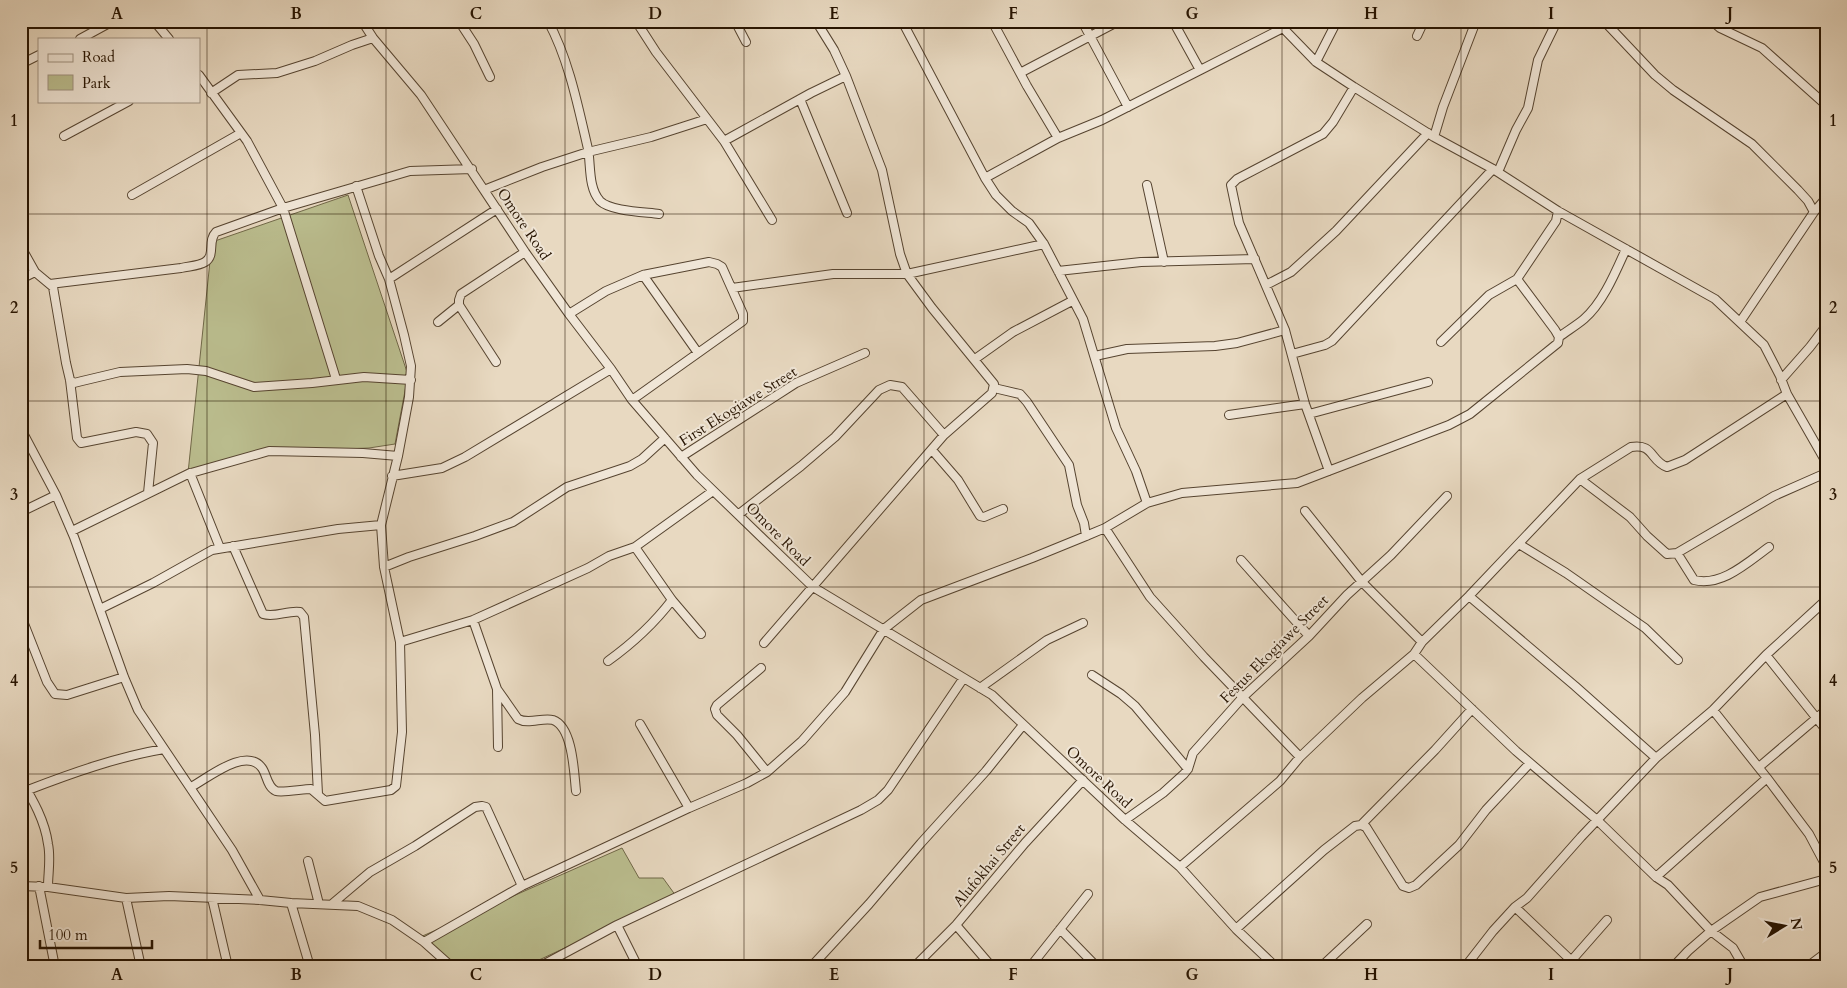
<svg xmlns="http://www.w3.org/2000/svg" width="1847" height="988" viewBox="0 0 1847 988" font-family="Cardo,serif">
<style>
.green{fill:#bbbe8f;stroke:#706848}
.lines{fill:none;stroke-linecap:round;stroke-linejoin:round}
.street-casing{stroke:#564430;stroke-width:10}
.street{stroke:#f0e6d7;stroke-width:8}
.grid{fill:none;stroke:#261300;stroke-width:1;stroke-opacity:0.55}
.labels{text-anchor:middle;stroke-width:4;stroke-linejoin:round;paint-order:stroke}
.street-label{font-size:15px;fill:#261300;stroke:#f0e6d7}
.neatline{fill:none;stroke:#261300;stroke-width:2}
.grid-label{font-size:16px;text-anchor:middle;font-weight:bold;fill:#261300}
</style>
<rect width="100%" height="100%" fill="#e8d9c1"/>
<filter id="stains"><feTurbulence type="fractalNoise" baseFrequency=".004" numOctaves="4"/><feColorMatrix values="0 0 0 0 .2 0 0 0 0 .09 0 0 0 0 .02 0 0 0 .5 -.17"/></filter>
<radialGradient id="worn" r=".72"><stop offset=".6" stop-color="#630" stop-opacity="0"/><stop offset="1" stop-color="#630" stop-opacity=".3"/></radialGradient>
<path class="green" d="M 348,195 L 408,375 L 395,444 L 369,448 L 270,452 L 188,473 L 212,242 Z
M 622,848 L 639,878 L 663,878 L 676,896 L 524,967 L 456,967 L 418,938 Z"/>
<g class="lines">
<defs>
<path id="street" d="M 154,21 L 169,39
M 362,21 L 373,38 L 421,95 L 525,252 L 569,314 L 611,369 L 632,400 L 697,475 L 813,587 L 992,695 L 1125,820 L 1180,867 L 1236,929 L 1276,967
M 459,21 L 474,44 L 490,77
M 548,21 C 569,60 578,106 588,149 C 591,165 588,188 600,201 C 610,211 644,212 659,214
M 636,21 L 656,52 L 724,141 L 772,220
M 735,21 L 746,42
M 902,21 L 985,178 L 996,195 L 1012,211 L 1029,223 L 1044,244 L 1083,319 L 1116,428 L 1136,471 L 1147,503
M 992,21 L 1027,86 L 1058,138
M 1082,21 L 1128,107
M 1173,21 L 1200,70
M 1280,21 L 1283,28 L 1316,62 L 1354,87 L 1434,137 L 1493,169 L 1558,211 L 1715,299 L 1764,345 L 1780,376 L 1787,394 L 1826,462
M 1604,21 L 1655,75 L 1673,90 L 1752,144 L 1798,190 L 1808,201 L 1814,212
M 1712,21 L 1720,28 L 1762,48 L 1826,105
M 1417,36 L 1424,21
M 80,39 L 113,21
M 1316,62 L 1337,21
M 21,64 L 39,55
M 1020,73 L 1119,21
M 199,75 L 247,141 L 283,208 L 336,379
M 211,93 L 238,75 L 277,73 L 315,61 L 352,45 L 373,38
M 800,99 L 847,213
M 64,136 L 129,101
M 1434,137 L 1443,107 L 1476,21
M 724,141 L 811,93 L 846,76
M 1498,172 L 1516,130 L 1528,108 L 1538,60 L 1557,21
M 985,178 L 1058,138 L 1102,120 L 1283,28
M 1147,185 L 1164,262
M 484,190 L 542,167 L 588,152 L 651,137 L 707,119
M 132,195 L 241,133
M 21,247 L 35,272 L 53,287 L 66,363 L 70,380 L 77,438 L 81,443 L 136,432 L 147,434 L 153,443 L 148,493
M 1058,271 L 1141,262 L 1255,259
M 643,275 L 698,353
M 21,279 L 35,272
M 389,279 L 497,209
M 50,284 L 181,268 C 189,266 199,266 205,262 C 216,255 207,241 216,232 L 283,208 L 410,171 L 472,169
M 1266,285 L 1291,272 L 1336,231 L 1428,133
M 732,288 L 833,274 L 907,274 L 1044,244
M 569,314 L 606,291 L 643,275 L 709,262 L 717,264 L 722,267 L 743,314 L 743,321 L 632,400
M 438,322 L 459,305
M 1740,322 L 1814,212 L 1826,198
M 1559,337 C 1567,331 1577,325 1584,319 C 1603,303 1616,271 1626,249
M 1441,342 L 1489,295 L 1517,279 L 1556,221 L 1558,211
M 1292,354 L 1325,345 L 1332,341 L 1493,169
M 1095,356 L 1127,349 L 1215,346 L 1237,343 L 1285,330
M 975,359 L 1013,332 L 1072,301
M 496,362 L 459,305 L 459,300 L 461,294 L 525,252
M 70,380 L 74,383 L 82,381 L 120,372 L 187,369 L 206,371 L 254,387 L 312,383 L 364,377 L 411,380
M 1781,380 L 1810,347 L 1826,326
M 994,388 L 1020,394 L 1027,402 L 1069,465 L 1077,505 L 1084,523 L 1086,536
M 1309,414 L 1428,382
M 1229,415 L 1305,404
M 21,429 L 56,495 L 74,537 L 124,677 L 138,710 L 232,850 L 260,900
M 932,450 L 958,480 L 980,516 L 984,517 L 1003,509
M 681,457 L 796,383 L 865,353
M 1329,471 L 1305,404 L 1285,330 L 1239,223 L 1231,185 L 1237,179 L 1323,134 L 1333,122 L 1354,87
M 191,473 L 269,451 L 363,453 L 398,456
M 392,476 L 442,468 L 465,457 L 611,369
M 1580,479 L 1630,517 L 1647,536 L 1667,554 L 1677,553 L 1774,496 L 1826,473
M 1305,511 L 1362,582 L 1422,642
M 21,512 L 56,495
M 739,514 L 801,466 L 835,437 L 879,390 L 890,385 L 902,387 L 944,435
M 1105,528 L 1150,597 L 1204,657 L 1300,757
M 72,531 L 190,473 L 220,548
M 1519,544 L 1566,573 L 1645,628 L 1678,660
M 233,546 L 263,614 C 275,618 288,610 300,612 L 304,617 L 315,735 L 318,794
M 635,547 L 672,600 L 701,634
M 1677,553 L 1694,580 C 1722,587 1748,562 1769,547
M 1241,560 L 1309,636
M 384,567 L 409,557 L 475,536 L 513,522 L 567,487 L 630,466 L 642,459 L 665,438
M 1469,596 L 1575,686 L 1656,758
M 100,609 L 153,583 L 212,550 L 338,529 L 381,525
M 21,616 L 47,682 L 55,694 L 67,695 L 124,677
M 473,620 L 497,689 L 518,719 C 529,725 542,717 553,720 C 573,727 574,773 576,791
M 400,642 L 473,620 L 588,568 L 609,556 L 635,547 L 713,491
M 764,643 L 944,435 L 992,393 L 994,384 L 932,308 L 907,274 L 900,254 L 882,170 L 846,76 L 834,50 L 816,21
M 1414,654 L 1516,751 L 1597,820 L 1656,877 L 1668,885 L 1711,931 L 1733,948 L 1744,967
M 1766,655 L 1826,730
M 608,661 C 633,643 653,625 672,600
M 761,668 L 717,705 L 715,709 L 717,715 L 737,735 L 767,772
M 1092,675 L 1121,694 L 1135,706 L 1188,769
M 980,688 L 1047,640 L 1083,623
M 497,689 L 498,747
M 1713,710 L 1767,778 L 1809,834 L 1826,866
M 640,724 L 689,808
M 1759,767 L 1826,710
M 21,780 C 33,800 45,821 48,844 C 51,858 48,873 48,887
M 191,787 C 208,778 246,746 262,768 C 267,775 267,787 276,791 C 282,793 303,789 311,789 L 325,801 L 391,790 L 396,786 L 402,732 L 400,642 L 384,567 L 381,525 L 398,456 L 409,397 L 411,366 L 404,335 L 389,279 L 379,256 L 356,186
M 28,790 C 72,773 117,757 164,749
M 1125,820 L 1163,793 L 1184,774 L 1188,769 L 1193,753 L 1243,697 L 1309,636 L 1347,595 L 1391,555 L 1447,496
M 1361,825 L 1435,750 L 1472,709
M 308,861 L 319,904
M 1180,867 L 1280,781 L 1300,757 L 1362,698 L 1414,654 L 1422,642 L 1469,596 L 1580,479 L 1631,447 C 1654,443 1650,461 1667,467 L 1685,460 L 1787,394
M 1656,877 L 1767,778
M 21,886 L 48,887 L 126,898 L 169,896 L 260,900 L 291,903 L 358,906 L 392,920 L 424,942 L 452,967
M 39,886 L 55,967
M 126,898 L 141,967
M 212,898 L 228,967
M 291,903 L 310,967
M 332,904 L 370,872 L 415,846 L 475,807 L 482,806 L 486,807 L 522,886
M 1515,907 L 1578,967
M 617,925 L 638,967
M 956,925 L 992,967
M 1060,929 L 1097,967
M 1236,929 L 1324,850 L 1355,826 L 1361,825 L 1366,827 L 1403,886 L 1409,888 L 1416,885 L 1459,845 L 1486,810 L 1530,763
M 424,942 L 522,886 L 689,808 L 747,783 L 767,772 L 802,741 L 845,692 L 884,629 L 921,600 L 1032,558 L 1086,536 L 1105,528 L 1147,503 L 1182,493 L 1297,483 L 1449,425 L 1470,414 L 1558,343 L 1559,337 L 1555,330 L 1517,279
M 1571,961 L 1607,920
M 539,967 L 617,925 L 861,810 L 878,800 L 888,790 L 963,679
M 811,967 L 869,904 L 921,843 L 986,771 L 1023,725
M 914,967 L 956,925 L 1025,843 L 1083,780
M 1030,967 L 1088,894
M 1321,967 L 1367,924
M 1465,967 L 1493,931 L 1515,907 L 1527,898 L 1581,837 L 1656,758 L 1713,710 L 1766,655 L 1826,600
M 1673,967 L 1688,951 L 1711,931 L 1760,897 L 1826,879
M 1807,967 L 1823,955 L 1826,956"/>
</defs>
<use href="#street" class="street-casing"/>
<use href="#street" class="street"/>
</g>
<path class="grid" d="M 207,21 L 207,967M 386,21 L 386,967M 565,21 L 565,967M 744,21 L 744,967M 924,21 L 924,967M 1103,21 L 1103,967M 1282,21 L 1282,967M 1461,21 L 1461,967M 1640,21 L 1640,967M 21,214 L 1826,214M 21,401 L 1826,401M 21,587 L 1826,587M 21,774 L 1826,774"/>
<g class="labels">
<g class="street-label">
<text transform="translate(524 224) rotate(56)" y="5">Omore Road</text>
<text transform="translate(738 406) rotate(-32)" y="5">First Ekogiawe Street</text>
<text transform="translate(778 534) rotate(45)" y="5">Omore Road</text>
<text transform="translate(1274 649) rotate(-45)" y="5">Festus Ekogiawe Street</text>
<text transform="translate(1099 777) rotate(43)" y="5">Omore Road</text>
<text transform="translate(989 865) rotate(-50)" y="5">Alufokhai Street</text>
</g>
</g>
<rect width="1847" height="988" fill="none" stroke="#e8d9c1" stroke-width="55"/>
<rect x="38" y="38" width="162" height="65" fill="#f0e6d7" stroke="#9f9281"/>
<rect x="48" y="54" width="25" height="8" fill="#f0e6d7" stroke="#9f9281"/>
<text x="82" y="62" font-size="15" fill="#261300">Road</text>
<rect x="48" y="75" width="25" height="15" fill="#bbbe8f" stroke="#9f9281"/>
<text x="82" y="88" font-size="15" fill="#261300">Park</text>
<g transform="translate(1784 926) rotate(80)" stroke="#f0e6d7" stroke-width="4" paint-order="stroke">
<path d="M0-4L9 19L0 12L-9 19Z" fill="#261300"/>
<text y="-8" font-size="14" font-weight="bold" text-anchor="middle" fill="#261300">N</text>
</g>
<path d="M40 940v8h112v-8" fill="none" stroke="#261300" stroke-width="2.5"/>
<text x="48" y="940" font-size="15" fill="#261300" stroke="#f0e6d7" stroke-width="4" paint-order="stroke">100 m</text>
<rect x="28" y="28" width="1792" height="932" class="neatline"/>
<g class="grid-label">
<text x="117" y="19">A</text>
<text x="296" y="19">B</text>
<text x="476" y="19">C</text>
<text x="655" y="19">D</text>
<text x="834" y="19">E</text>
<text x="1013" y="19">F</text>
<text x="1192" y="19">G</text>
<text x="1371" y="19">H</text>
<text x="1551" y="19">I</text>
<text x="1730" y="19">J</text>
<text x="14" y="126">1</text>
<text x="1833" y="126">1</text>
<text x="14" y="313">2</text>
<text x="1833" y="313">2</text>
<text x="14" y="500">3</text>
<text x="1833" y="500">3</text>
<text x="14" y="686">4</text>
<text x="1833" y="686">4</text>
<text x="14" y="873">5</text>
<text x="1833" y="873">5</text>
<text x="117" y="980">A</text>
<text x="296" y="980">B</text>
<text x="476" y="980">C</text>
<text x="655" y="980">D</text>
<text x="834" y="980">E</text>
<text x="1013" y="980">F</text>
<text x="1192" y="980">G</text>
<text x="1371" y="980">H</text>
<text x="1551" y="980">I</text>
<text x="1730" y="980">J</text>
</g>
<rect width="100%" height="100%" filter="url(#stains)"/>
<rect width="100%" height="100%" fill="url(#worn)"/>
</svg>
